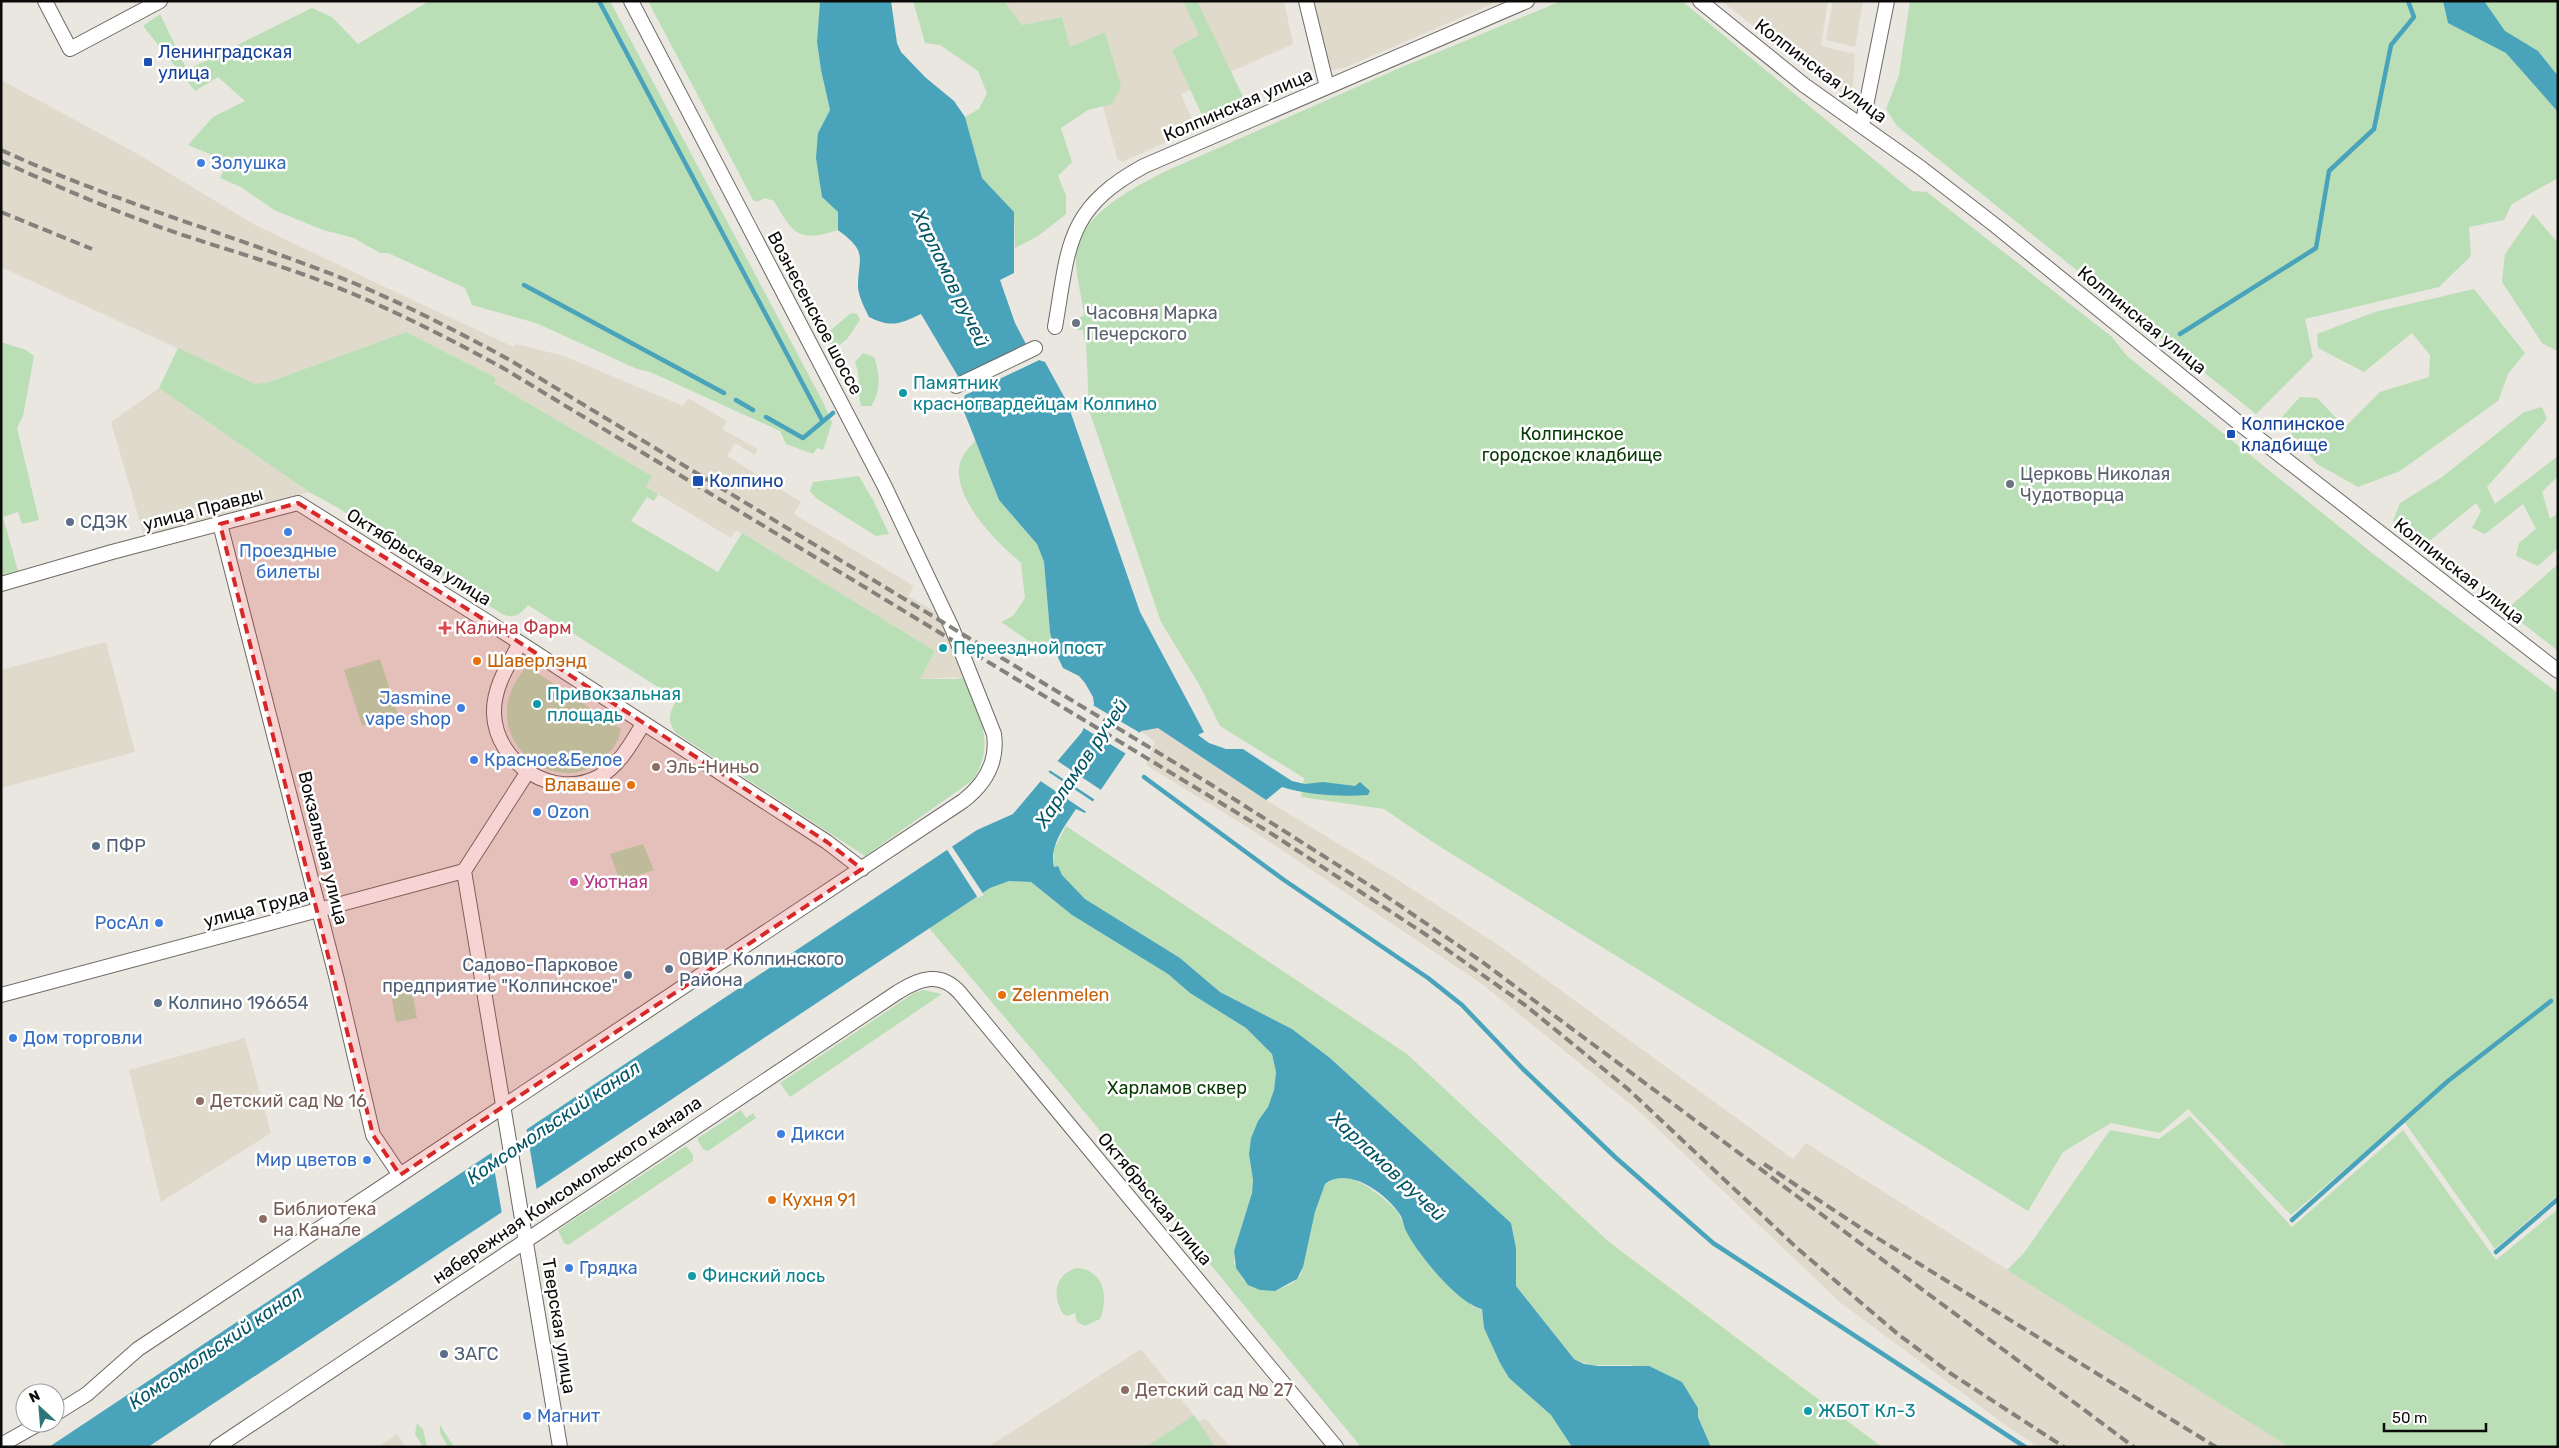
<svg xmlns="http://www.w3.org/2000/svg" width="2559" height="1448" viewBox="0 0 2559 1448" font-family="Rubik,sans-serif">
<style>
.built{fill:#dfdacc}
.green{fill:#badfb6}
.water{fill:#49a4bb}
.pier{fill:#e9e7e0}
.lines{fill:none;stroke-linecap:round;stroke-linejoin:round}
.stream{stroke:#49a4bb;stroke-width:4.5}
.minor-casing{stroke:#6d6a64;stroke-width:16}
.minor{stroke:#fff;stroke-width:14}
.rail{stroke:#82817c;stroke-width:4;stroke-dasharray:10 5;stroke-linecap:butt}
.marked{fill:#d62828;fill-opacity:0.2;stroke:#d62828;stroke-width:4;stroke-dasharray:10 6;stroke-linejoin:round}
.transit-dot{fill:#1a4fb4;stroke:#fff;stroke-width:2}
.shop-dot{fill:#3f7fe0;stroke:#fff;stroke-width:2}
.worship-dot{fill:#6b7280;stroke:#fff;stroke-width:2}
.culture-dot{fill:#0f9aa8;stroke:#fff;stroke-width:2}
.service-dot{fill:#5c6f8a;stroke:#fff;stroke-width:2}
.health-dot{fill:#e0444e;stroke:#fff;stroke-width:2}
.food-dot{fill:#e8710a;stroke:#fff;stroke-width:2}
.education-dot{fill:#8d6e63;stroke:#fff;stroke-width:2}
.hotel-dot{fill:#d1479c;stroke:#fff;stroke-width:2}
.labels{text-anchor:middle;stroke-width:5;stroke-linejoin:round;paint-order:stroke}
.transit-label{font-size:18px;fill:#164399;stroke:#fff;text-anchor:start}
.street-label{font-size:18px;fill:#0c0b09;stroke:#fff}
.shop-label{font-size:18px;fill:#366cbe;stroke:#fff;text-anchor:start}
.worship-label{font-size:18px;fill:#5b616d;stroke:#fff;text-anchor:start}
.culture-label{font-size:18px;fill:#0d838f;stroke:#fff;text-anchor:start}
.park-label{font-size:18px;fill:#073b04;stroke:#fff}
.service-label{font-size:18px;fill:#4e5e75;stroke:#fff;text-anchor:start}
.health-label{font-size:18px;fill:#be3a42;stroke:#fff;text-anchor:start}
.food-label{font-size:18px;fill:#c56008;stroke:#fff;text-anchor:start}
.education-label{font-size:18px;fill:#785e54;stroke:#fff;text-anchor:start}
.hotel-label{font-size:18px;fill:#b23c85;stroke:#fff;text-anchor:start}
.water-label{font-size:19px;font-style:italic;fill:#045666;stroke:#fff}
</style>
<rect width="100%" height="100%" fill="#e9e7e0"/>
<path class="built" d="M 1004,1 L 1284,1 L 1293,44 L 1181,94 L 1196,129 L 1122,162 L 1117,158 L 1085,41 L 1070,47 L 1062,17 L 1022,25 Z
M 1312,1 L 1499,1 L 1344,68 L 1328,70 Z
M 1721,1 L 1828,1 L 1821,46 L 1855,54 L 1853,86 L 1848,92 L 1842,93 L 1836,89 Z
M 1833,1 L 1863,1 L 1855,47 L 1826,40 Z
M 1,80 L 136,153 L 255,225 L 408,298 L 514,347 L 516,344 L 564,356 L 683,406 L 688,398 L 727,421 L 722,429 L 758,449 L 755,455 L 735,443 L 727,456 L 801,502 L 794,514 L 914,586 L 908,596 L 936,612 L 965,677 L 920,679 L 935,651 L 736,530 L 731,538 L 646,487 L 652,476 L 494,383 L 496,378 L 406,332 L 269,382 L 255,384 L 1,267 Z
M 159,388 L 309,492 L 144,536 L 111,422 Z
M 106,642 L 135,752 L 1,788 L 1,670 Z
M 1151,728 L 1158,728 L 1191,748 L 1266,800 L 1392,876 L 1497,944 L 1793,1159 L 1806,1143 L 2289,1447 L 2039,1447 L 2011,1429 L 1841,1303 L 1640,1112 L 1482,984 L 1252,830 L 1146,765 L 1155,742 L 1141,731 Z
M 245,1038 L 271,1133 L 161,1202 L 129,1070 Z
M 1141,1349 L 1194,1415 L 1146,1447 L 988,1447 Z
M 1205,1418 L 1230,1447 L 1162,1447 Z
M 397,1434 L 405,1447 L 378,1447 Z"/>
<path class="green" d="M 429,1 L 610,1 L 824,404 L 832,423 L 823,450 L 817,448 L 813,454 L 786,444 L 780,431 L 650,372 L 637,369 L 536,323 L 472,305 L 465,288 L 388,253 L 380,253 L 354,238 L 323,230 L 274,210 L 241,187 L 220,178 L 225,167 L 222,159 L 188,145 L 213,117 L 245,101 L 218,77 L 195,91 L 143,26 L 160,14 L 187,70 L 312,8 L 332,17 L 358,44 Z
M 648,1 L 820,1 L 817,42 L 821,70 L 830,110 L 818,133 L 822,197 L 838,212 L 838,230 C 799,243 793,234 774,201 L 765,198 L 757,202 L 753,200 Z
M 913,1 L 1004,1 L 1022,25 L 1062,17 L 1070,47 L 1105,32 L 1121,87 L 1112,104 L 1088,110 L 1061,128 L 1072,162 L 1058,176 L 1066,195 L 1066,214 L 1038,236 L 1015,248 L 1014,212 L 982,178 L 965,117 L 979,109 L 987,93 L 978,71 L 940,45 L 925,43 Z
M 1183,1 L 1197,1 L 1249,109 L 1207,126 L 1172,50 L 1199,35 Z
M 1561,1 L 1682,1 L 1912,191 L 1927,192 L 2112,337 L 2127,356 L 2372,553 L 2558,693 L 2558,1195 L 2495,1249 L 2403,1120 L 2291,1215 L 2188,1109 L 2160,1133 L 2111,1123 L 2063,1152 L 2028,1211 L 1434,843 L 1384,809 L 1301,797 L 1304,778 L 1220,726 L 1200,686 L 1161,622 L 1089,410 L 1086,340 L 1084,340 L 1083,330 L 1077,330 L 1081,325 L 1080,317 L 1084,316 C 1082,297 1076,277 1076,259 C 1077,215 1133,188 1166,171 L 1395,70 Z
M 1910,1 L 2558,1 L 2558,178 L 2512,204 L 2504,220 L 2469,227 L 2471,256 L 2439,287 L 2305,319 L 2313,357 L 2256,414 L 1897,126 L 1886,109 L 1899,75 Z
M 2533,214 L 2558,243 L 2557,351 L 2542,343 L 2502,282 L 2505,254 Z
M 2474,289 L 2525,353 L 2508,374 L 2498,401 L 2400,471 L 2358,487 L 2317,464 L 2279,420 L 2300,397 L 2317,398 L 2345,427 L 2380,392 L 2429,377 L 2430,355 L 2412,333 L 2364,372 L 2318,348 L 2317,334 L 2375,312 Z
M 851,313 L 857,314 L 860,320 L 847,339 L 837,347 L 829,343 L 826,334 Z
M 406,332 L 496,378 L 494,383 L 652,476 L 646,487 L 658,494 L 654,501 L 647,497 L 631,521 L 718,572 L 742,533 L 935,651 L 920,679 L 955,679 L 965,677 C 978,715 997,742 973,780 L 865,856 L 676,733 C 666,720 670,712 677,699 L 528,605 C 520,615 514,619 502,614 L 340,509 L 309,492 L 159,388 L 178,348 L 255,384 L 269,382 Z
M 1,342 L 26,350 L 34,356 L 23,416 L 17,428 L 39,520 L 22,524 L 18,512 L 3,517 L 18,571 L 1,576 Z
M 863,353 L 874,357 C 880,373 881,392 871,406 L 861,406 C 857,390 862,381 855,362 Z
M 2542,407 L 2547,419 L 2487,487 L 2495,504 L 2558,456 L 2558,476 L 2542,492 L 2550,519 L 2558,513 L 2558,548 L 2538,566 L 2516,556 L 2519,543 L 2536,529 L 2523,504 L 2485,534 L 2472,528 L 2481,511 L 2476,503 L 2422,547 L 2393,521 L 2400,503 L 2442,477 L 2524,412 Z
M 976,440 L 999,500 L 1037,544 L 1044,562 L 1050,632 L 1054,649 L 1036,646 L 1001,622 L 1013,616 L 1025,598 L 1021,563 C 998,543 957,504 959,469 C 960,457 968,448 976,440 Z
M 859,476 L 874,502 L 889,534 L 876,536 L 816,498 L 810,491 L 813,482 Z
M 2558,564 L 2558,651 L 2506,610 Z
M 380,659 L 398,714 L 362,726 L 344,670 Z
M 527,666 L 621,729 C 619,741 613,750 604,758 C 555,805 467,733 527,666 Z
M 1066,826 L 1407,1054 L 1609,1242 L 1882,1447 L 1711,1447 L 1698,1417 L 1698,1408 L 1682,1382 L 1631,1365 L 1590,1365 L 1574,1359 L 1516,1286 L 1516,1248 L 1511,1223 L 1330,1058 L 1292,1029 L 1220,992 L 1180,958 L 1085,899 L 1062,875 L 1058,866 L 1054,867 L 1054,849 Z
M 643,844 L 654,870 L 620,881 L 610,854 Z
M 1009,881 L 1031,882 L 1072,915 L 1168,974 L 1190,993 L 1246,1028 L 1272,1054 L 1276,1072 L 1274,1090 L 1268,1107 L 1258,1121 L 1251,1138 L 1249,1154 L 1253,1180 L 1252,1193 L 1234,1251 L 1234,1264 L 1244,1281 L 1275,1291 L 1293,1283 L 1301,1274 L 1315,1212 L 1325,1184 L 1339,1177 L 1349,1177 L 1368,1187 L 1383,1198 L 1398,1212 L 1406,1231 L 1418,1249 L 1473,1307 L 1482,1309 L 1484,1328 L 1500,1363 L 1509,1378 L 1551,1415 L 1572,1447 L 1361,1447 L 1068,1092 L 929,928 L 990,888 Z
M 412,990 L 417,1018 L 396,1022 L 391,994 Z
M 923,990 L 942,994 L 790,1097 L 780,1083 L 914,993 Z
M 741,1110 L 746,1118 L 753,1113 L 756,1118 L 708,1151 L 703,1149 L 698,1141 L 698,1138 Z
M 2190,1116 L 2292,1227 L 2403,1130 L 2496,1260 L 2558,1209 L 2558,1447 L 2289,1447 L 2007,1270 L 2024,1253 L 2110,1130 L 2159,1139 Z
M 686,1146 L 693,1155 L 693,1161 L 568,1245 L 564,1243 L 558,1230 Z
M 1077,1268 C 1104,1270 1109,1297 1100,1319 L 1085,1326 L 1077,1322 L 1075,1313 L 1067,1316 L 1063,1314 C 1052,1296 1054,1274 1077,1268 Z
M 1194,1415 L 1215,1447 L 1164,1447 L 1170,1442 L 1162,1447 L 1146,1447 Z
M 417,1423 L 423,1429 L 427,1447 L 423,1447 L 415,1434 Z
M 440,1425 L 454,1447 L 448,1447 L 440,1433 Z"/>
<path class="water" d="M 820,1 L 891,1 L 897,43 L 901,52 L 925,77 L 954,101 L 965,117 L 982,178 L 1014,212 L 1014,273 L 1000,280 L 1015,323 L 1027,346 L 959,378 L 921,314 C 900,324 891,328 869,317 C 865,309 859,297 858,288 C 858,256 869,253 838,230 L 838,212 L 822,197 L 816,158 L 818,133 L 830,110 L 821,70 L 817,42 Z
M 2443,1 L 2484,1 L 2505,31 L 2538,51 L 2558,76 L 2558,112 L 2506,53 L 2448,23 Z
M 1039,360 L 1045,362 L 1067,402 L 1140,612 L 1204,732 L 1198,735 L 1209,743 L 1226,749 L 1243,749 L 1292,781 L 1305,784 L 1323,782 L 1355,786 L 1360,782 L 1370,791 L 1368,795 C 1341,797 1308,795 1282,787 L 1266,800 L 1158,728 L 1141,731 L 1085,813 L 1076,809 C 1065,826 1049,845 1054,867 L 1058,866 L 1062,875 L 1085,899 L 1180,958 L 1220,992 L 1292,1029 L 1330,1058 L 1511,1223 L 1516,1248 L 1516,1286 L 1574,1359 L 1584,1364 L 1598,1366 L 1649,1366 L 1682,1382 L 1698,1408 L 1698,1417 L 1711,1447 L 1572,1447 L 1551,1415 L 1509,1378 L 1500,1363 L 1484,1328 L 1482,1309 C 1458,1304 1417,1253 1406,1231 C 1403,1225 1403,1218 1399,1213 C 1385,1193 1348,1166 1325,1184 L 1315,1212 L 1303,1267 L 1297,1279 L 1275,1291 L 1260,1290 L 1248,1285 L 1236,1268 L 1234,1251 L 1252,1193 L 1253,1180 L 1249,1154 L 1251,1138 L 1258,1121 L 1268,1107 L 1274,1090 L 1276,1072 L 1272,1054 L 1246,1028 L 1190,993 L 1168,974 L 1072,915 L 1031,882 L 1009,881 L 990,888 L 148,1447 L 49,1447 L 977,830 L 1013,814 L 1082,732 L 1094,704 L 1093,697 L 1085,683 L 1079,676 L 1063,668 L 1054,649 L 1050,632 L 1044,562 L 1037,544 L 999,500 L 965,414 L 958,404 L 963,402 L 965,395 Z"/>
<path class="pier" d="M 1038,358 L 1039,360 L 965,395 L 964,393 Z
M 1091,704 L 1142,734 L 1128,755 L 1082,727 Z
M 1056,760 L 1104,792 L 1097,801 L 1048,769 Z
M 1047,771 L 1095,803 L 1088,813 L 1039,780 Z
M 951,845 L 984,895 L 978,898 L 946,848 Z
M 526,1126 L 537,1191 L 502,1214 L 491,1150 Z"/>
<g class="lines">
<path class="stream" d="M 599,1 L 822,420
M 524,285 L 724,393
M 2180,334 L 2316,248 L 2329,171 L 2374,129 L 2391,45 L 2414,17 L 2408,1
M 736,400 L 753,410
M 766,417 L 803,438 L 833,413
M 1144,777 L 1284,880 L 1428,978 L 1462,1005 L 1523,1069 L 1615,1157 L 1713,1243 L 2025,1447
M 2292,1220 L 2448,1081 L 2551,1001
M 2496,1252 L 2558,1199"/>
<defs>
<path id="minor" d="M 45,1 L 70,49 L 160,1
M 1306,1 L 1327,87
M 1700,1 L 1804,85 L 1921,168 L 1996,226 L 2240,424 L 2558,671
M 1862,126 L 1887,1
M 1055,327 C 1069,247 1065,209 1144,166 L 1527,1
M 956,386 L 1035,348
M 220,524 L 337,980 L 373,1135 L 400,1175
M 1,584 L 112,552 L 298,503 L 488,622 L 827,842 L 862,869
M 520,643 C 508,665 493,688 494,714 C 496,763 554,802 600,776 C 619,766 632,742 643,724
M 464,871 L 560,1447
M 1,995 L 464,871 L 527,773
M 55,1414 L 87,1394 L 138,1349 L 963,801 C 985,784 998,762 994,734 L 952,628 L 884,485 L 631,1
M 1,1445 L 40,1423
M 217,1447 L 898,992 C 920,978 941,971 960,993 L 1336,1447"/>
</defs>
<use href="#minor" class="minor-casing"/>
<use href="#minor" class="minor"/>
<path class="rail" d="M 1,150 C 103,197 209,228 313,267 C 381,292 445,325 508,359 L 1215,787 L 1380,892 L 1481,961 L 2134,1447
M 1,161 C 52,184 102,206 154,225 C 204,243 255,257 305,275 C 374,300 439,333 503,368 L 1272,834 L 1425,934 L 1525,1005 L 1628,1089 L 1798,1249 L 1899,1335 L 1950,1373 L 2064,1447
M 1,212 L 92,249
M 1764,1164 L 1861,1228 L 2216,1447"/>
</g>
<path class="marked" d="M 298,503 L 488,622 L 827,842 L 862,869 L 400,1175 L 373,1135 L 220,524 Z"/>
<g class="transit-dot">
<rect x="143" y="57" width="10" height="10" rx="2.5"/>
<rect x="2226" y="429" width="10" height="10" rx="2.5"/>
<rect x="692" y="475" width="12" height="12" rx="2.5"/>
</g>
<g class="shop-dot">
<circle cx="201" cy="163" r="5"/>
<circle cx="288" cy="532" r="5"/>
<circle cx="461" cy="708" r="5"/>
<circle cx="474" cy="760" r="5"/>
<circle cx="537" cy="812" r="5"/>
<circle cx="159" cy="923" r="5"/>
<circle cx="13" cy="1038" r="5"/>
<circle cx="781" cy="1134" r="5"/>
<circle cx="367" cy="1160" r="5"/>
<circle cx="569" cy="1268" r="5"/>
<circle cx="527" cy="1416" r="5"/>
</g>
<g class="worship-dot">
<circle cx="1076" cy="323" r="5"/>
<circle cx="2010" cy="484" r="5"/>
</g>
<g class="culture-dot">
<circle cx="903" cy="393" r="5"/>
<circle cx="943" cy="648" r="5"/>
<circle cx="537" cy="704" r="5"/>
<circle cx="692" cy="1276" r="5"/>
<circle cx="1808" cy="1411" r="5"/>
</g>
<g class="service-dot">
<circle cx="70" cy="522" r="5"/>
<circle cx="96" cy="846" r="5"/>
<circle cx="669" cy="969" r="5"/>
<circle cx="628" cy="975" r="5"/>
<circle cx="158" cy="1003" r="5"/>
<circle cx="444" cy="1354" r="5"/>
</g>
<path class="health-dot" d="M442.5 620.5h5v5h5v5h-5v5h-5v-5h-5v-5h5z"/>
<g class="food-dot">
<circle cx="477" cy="661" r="5"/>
<circle cx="631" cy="785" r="5"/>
<circle cx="1002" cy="995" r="5"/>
<circle cx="772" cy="1200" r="5"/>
</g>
<g class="education-dot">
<circle cx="656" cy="767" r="5"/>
<circle cx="200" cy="1101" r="5"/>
<circle cx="263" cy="1219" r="5"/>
<circle cx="1125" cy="1390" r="5"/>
</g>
<circle class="hotel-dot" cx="574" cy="882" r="5"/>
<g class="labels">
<g class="transit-label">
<text x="158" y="58">Ленинградская<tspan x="158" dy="21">улица</tspan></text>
<text x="2241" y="430">Колпинское<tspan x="2241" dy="21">кладбище</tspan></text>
<text x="709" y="487">Колпино</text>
</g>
<g class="street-label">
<text transform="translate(1821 71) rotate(37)" y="6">Колпинская улица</text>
<text transform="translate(1238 105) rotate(-23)" y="6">Колпинская улица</text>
<text transform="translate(815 313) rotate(62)" y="6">Вознесенское шоссе</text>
<text transform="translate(2142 320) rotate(39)" y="6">Колпинская улица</text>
<text transform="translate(203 509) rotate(-15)" y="6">улица Правды</text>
<text transform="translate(419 557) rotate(32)" y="6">Октябрьская улица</text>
<text transform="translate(2459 571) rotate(38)" y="6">Колпинская улица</text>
<text transform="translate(323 848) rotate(76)" y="6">Вокзальная улица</text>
<text transform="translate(256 908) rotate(-15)" y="6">улица Труда</text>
<text transform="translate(567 1190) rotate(-34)" y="6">набережная Комсомольского канала</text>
<text transform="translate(1155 1199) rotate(50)" y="6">Октябрьская улица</text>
<text transform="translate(559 1326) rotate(81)" y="6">Тверская улица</text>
</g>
<g class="shop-label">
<text x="211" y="169">Золушка</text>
<text x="288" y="557" text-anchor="middle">Проездные<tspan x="288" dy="21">билеты</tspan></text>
<text x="451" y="704" text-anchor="end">Jasmine<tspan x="451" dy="21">vape shop</tspan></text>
<text x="484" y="766">Красное&amp;Белое</text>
<text x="547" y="818">Ozon</text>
<text x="149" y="929" text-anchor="end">РосАл</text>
<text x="23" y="1044">Дом торговли</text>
<text x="791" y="1140">Дикси</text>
<text x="357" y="1166" text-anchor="end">Мир цветов</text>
<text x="579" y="1274">Грядка</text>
<text x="537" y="1422">Магнит</text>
</g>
<g class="worship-label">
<text x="1086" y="319">Часовня Марка<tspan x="1086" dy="21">Печерского</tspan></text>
<text x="2020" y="480">Церковь Николая<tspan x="2020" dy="21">Чудотворца</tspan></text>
</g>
<g class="culture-label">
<text x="913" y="389">Памятник<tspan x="913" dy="21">красногвардейцам Колпино</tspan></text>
<text x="953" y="654">Переездной пост</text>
<text x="547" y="700">Привокзальная<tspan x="547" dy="21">площадь</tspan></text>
<text x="702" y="1282">Финский лось</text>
<text x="1818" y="1417">ЖБОТ Кл-3</text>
</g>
<g class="park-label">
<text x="1572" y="440">Колпинское<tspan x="1572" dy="21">городское кладбище</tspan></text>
<text x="1177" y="1094">Харламов сквер</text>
</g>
<g class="service-label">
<text x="80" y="528">СДЭК</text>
<text x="106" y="852">ПФР</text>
<text x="679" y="965">ОВИР Колпинского<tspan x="679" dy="21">Района</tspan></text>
<text x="618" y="971" text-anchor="end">Садово-Парковое<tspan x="618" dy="21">предприятие "Колпинское"</tspan></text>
<text x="168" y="1009">Колпино 196654</text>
<text x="454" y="1360">ЗАГС</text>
</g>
<g class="health-label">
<text x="455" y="634">Калина Фарм</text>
</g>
<g class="food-label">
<text x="487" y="667">Шаверлэнд</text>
<text x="621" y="791" text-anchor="end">Влаваше</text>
<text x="1012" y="1001">Zelenmelen</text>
<text x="782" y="1206">Кухня 91</text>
</g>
<g class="education-label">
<text x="666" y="773">Эль-Ниньо</text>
<text x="210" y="1107">Детский сад № 16</text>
<text x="273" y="1215">Библиотека<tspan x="273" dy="21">на Канале</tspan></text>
<text x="1135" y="1396">Детский сад № 27</text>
</g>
<g class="hotel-label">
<text x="584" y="888">Уютная</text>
</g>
<g class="water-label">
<text transform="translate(951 278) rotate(64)" y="7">Харламов ручей</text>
<text transform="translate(1081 763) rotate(-56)" y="7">Харламов ручей</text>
<text transform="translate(553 1122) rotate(-34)" y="7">Комсомольский канал</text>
<text transform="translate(1388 1166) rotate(43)" y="7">Харламов ручей</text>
<text transform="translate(215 1347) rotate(-34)" y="7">Комсомольский канал</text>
</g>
</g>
<rect width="2559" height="1448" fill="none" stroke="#0c0b09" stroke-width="5"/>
<g transform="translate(40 1408) rotate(334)"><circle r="24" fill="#ffffff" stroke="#9e9d9d"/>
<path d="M0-4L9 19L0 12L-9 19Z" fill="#2c7678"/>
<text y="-8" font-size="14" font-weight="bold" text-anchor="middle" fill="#0c0b09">N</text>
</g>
<path d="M2384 1423v8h102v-8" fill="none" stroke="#0c0b09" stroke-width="2.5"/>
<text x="2392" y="1423" font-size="15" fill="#0c0b09" stroke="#ffffff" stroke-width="4" paint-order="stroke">50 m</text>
</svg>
